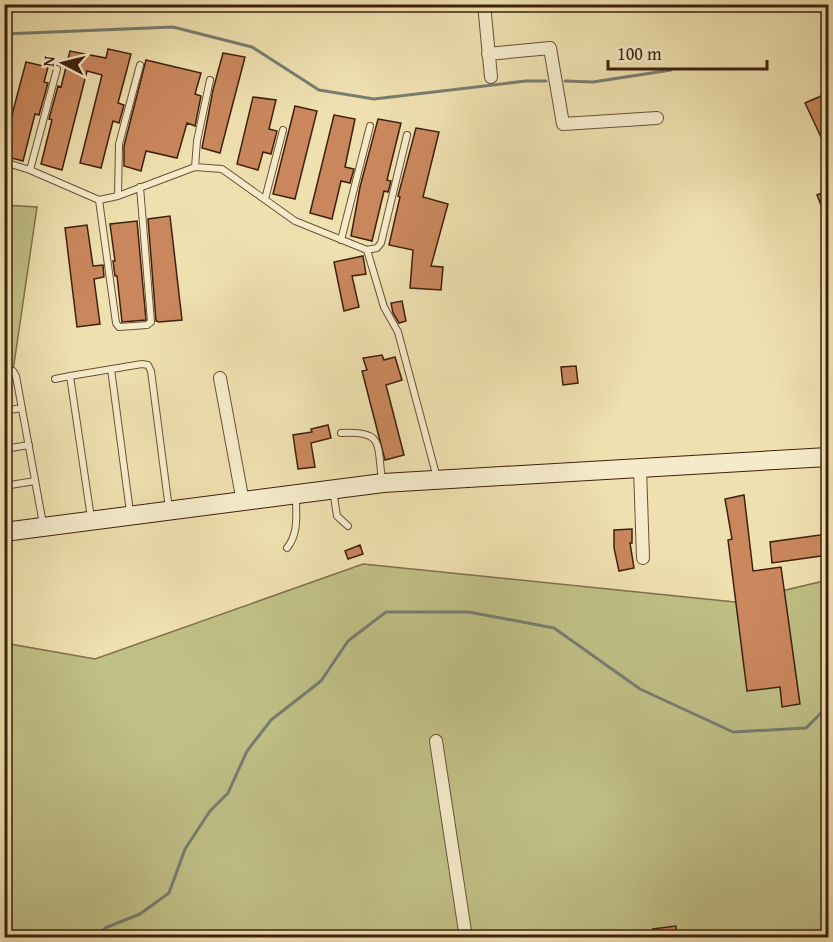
<svg xmlns="http://www.w3.org/2000/svg" width="833" height="942" viewBox="0 0 833 942" font-family="'Gentium Book Plus',serif">
<style>
.green{fill:#c0c086;stroke:#7f704a;stroke-width:1.5}
.lines{fill:none;stroke-linecap:round;stroke-linejoin:round}
.stream{stroke:#777d71;stroke-width:3}
.building{fill:#ca875d;stroke:#3e210d;stroke-width:1.5}
.lane-casing{stroke:#6a5136;stroke-width:8}
.street-casing{stroke:#6a5136;stroke-width:14}
.secondary-casing{stroke:#3e210d;stroke-width:20}
.lane{stroke:#f5ebcb;stroke-width:6}
.street{stroke:#f5ebcb;stroke-width:12}
.secondary{stroke:#f5ebcb;stroke-width:18}
</style>
<rect width="100%" height="100%" fill="#efe0af"/>
<filter id="stains"><feTurbulence type="fractalNoise" baseFrequency=".00333" numOctaves="4"/><feColorMatrix values="0 0 0 0 .2 0 0 0 0 .09 0 0 0 0 .02 0 0 0 .5 -.17"/></filter>
<radialGradient id="worn" r=".72"><stop offset=".6" stop-color="#630" stop-opacity="0"/><stop offset="1" stop-color="#630" stop-opacity=".3"/></radialGradient>
<path class="green" d="M 4,205 L 37,207 L 13,371 L 5,370 Z
M 363,564 L 735,602 L 828,580 L 828,937 L 5,937 L 4,643 L 95,659 Z"/>
<g class="lines">
<path class="stream" d="M 4,34 L 173,27 L 252,47 L 319,90 L 374,99 L 526,81 L 546,81
M 565,81 L 593,82 L 671,70
M 97,938 L 105,928 L 140,914 L 169,893 L 185,849 L 210,811 L 228,793 L 247,751 L 271,720 L 321,681 L 348,641 L 386,612 L 469,612 L 554,628 L 640,689 L 733,732 L 806,728 L 828,706"/>
</g>
<path class="building" d="M 108,49 L 131,54 L 118,103 L 124,105 L 119,123 L 113,121 L 101,168 L 80,163 L 102,75 L 87,71 L 62,170 L 41,164 L 52,120 L 49,119 L 58,86 L 61,87 L 70,51 L 106,58 Z
M 223,53 L 245,57 L 220,153 L 202,148 L 213,90 Z
M 146,60 L 201,73 L 195,94 L 201,96 L 195,126 L 187,123 L 177,158 L 146,151 L 141,171 L 124,166 L 124,146 Z
M 26,62 L 48,67 L 44,82 L 48,83 L 39,115 L 35,114 L 23,161 L 4,156 L 4,145 Z
M 828,93 L 828,133 L 821,137 L 805,103 Z
M 253,97 L 276,100 L 269,129 L 277,131 L 271,154 L 263,152 L 258,170 L 237,164 Z
M 295,106 L 317,111 L 295,199 L 273,194 Z
M 334,115 L 355,119 L 345,167 L 354,169 L 350,183 L 341,181 L 332,219 L 310,213 Z
M 378,119 L 401,123 L 387,180 L 391,181 L 388,192 L 384,191 L 372,241 L 351,236 L 360,187 Z
M 416,128 L 439,132 L 423,197 L 448,204 L 431,266 L 443,267 L 441,290 L 410,288 L 413,250 L 389,245 L 400,197 L 398,196 Z
M 827,191 L 828,196 L 828,223 L 817,195 Z
M 170,216 L 182,320 L 159,322 L 156,321 L 148,219 Z
M 137,221 L 146,320 L 122,322 L 117,276 L 115,276 L 113,261 L 115,261 L 110,224 Z
M 87,225 L 93,266 L 103,265 L 104,277 L 94,279 L 100,324 L 77,327 L 65,228 Z
M 363,256 L 366,274 L 352,276 L 359,307 L 344,311 L 334,262 Z
M 402,301 L 406,321 L 399,323 L 393,313 L 391,303 Z
M 382,355 L 384,360 L 395,357 L 402,380 L 386,385 L 404,455 L 385,460 L 362,371 L 367,370 L 363,358 Z
M 576,366 L 578,383 L 563,385 L 561,367 Z
M 328,425 L 331,438 L 311,443 L 315,467 L 298,469 L 293,435 L 312,432 L 311,429 Z
M 744,495 L 753,571 L 781,567 L 800,704 L 782,707 L 780,687 L 747,691 L 728,540 L 732,539 L 725,499 Z
M 632,529 L 632,543 L 630,543 L 634,568 L 619,571 L 614,548 L 614,530 Z
M 827,534 L 828,555 L 772,563 L 770,542 Z
M 360,545 L 363,554 L 348,559 L 345,551 Z
M 676,926 L 677,938 L 654,938 L 653,929 Z"/>
<g class="lines">
<defs>
<path id="lane" d="M 4,162 L 30,170 L 99,200 L 118,196 L 195,167 L 222,169 L 295,221 L 367,250 L 384,307 L 398,332 L 437,478
M 195,167 L 197,141 L 210,80
M 30,170 L 57,69
M 118,196 L 119,144 L 140,65
M 265,199 L 283,130
M 99,200 L 116,323 L 119,327 L 147,325 L 151,322 L 140,187
M 341,240 L 370,126
M 367,250 L 377,248 L 381,243 L 407,135
M 111,369 L 130,512
M 4,371 L 13,371 L 16,376 L 43,524
M 70,376 L 142,364 L 148,365 L 151,371 L 169,509
M 55,379 L 70,376 L 91,518
M 4,411 L 22,408
M 341,433 C 384,430 377,444 382,480
M 4,449 L 29,445
M 4,486 L 35,481
M 333,490 L 337,516 L 348,526
M 287,548 C 299,533 296,515 296,497"/>
<path id="street" d="M 484,4 L 491,77
M 488,54 L 550,48 L 563,124 L 657,118
M 220,378 L 243,502
M 640,468 L 643,558
M 436,741 L 466,938"/>
<path id="secondary" d="M 4,532 L 383,483 L 828,457"/>
</defs>
<use href="#lane" class="lane-casing"/>
<use href="#street" class="street-casing"/>
<use href="#secondary" class="secondary-casing"/>
<use href="#lane" class="lane"/>
<use href="#street" class="street"/>
<use href="#secondary" class="secondary"/>
</g>
<rect width="833" height="942" fill="none" stroke="#efe0af" stroke-width="24"/>
<rect x="6" y="6" width="821" height="930" fill="none" stroke="#3e210d" stroke-width="3"/>
<rect x="12" y="12" width="809" height="918" fill="none" stroke="#3e210d" stroke-width="1.5"/>
<g transform="translate(63 63) rotate(277)" stroke="#f5ebcb" stroke-width="4.5" paint-order="stroke">
<path d="M0-4.5L10 22L0 15L-10 22Z" fill="#3e210d"/>
<text y="-9" font-size="16" font-weight="bold" text-anchor="middle" fill="#3e210d">N</text>
</g>
<path d="M608 60v9h159v-9" fill="none" stroke="#3e210d" stroke-width="3"/>
<text x="617" y="60" font-size="18" fill="#3e210d" stroke="#f5ebcb" stroke-width="4.5" paint-order="stroke">100 m</text>
<rect width="100%" height="100%" filter="url(#stains)"/>
<rect width="100%" height="100%" fill="url(#worn)"/>
</svg>
